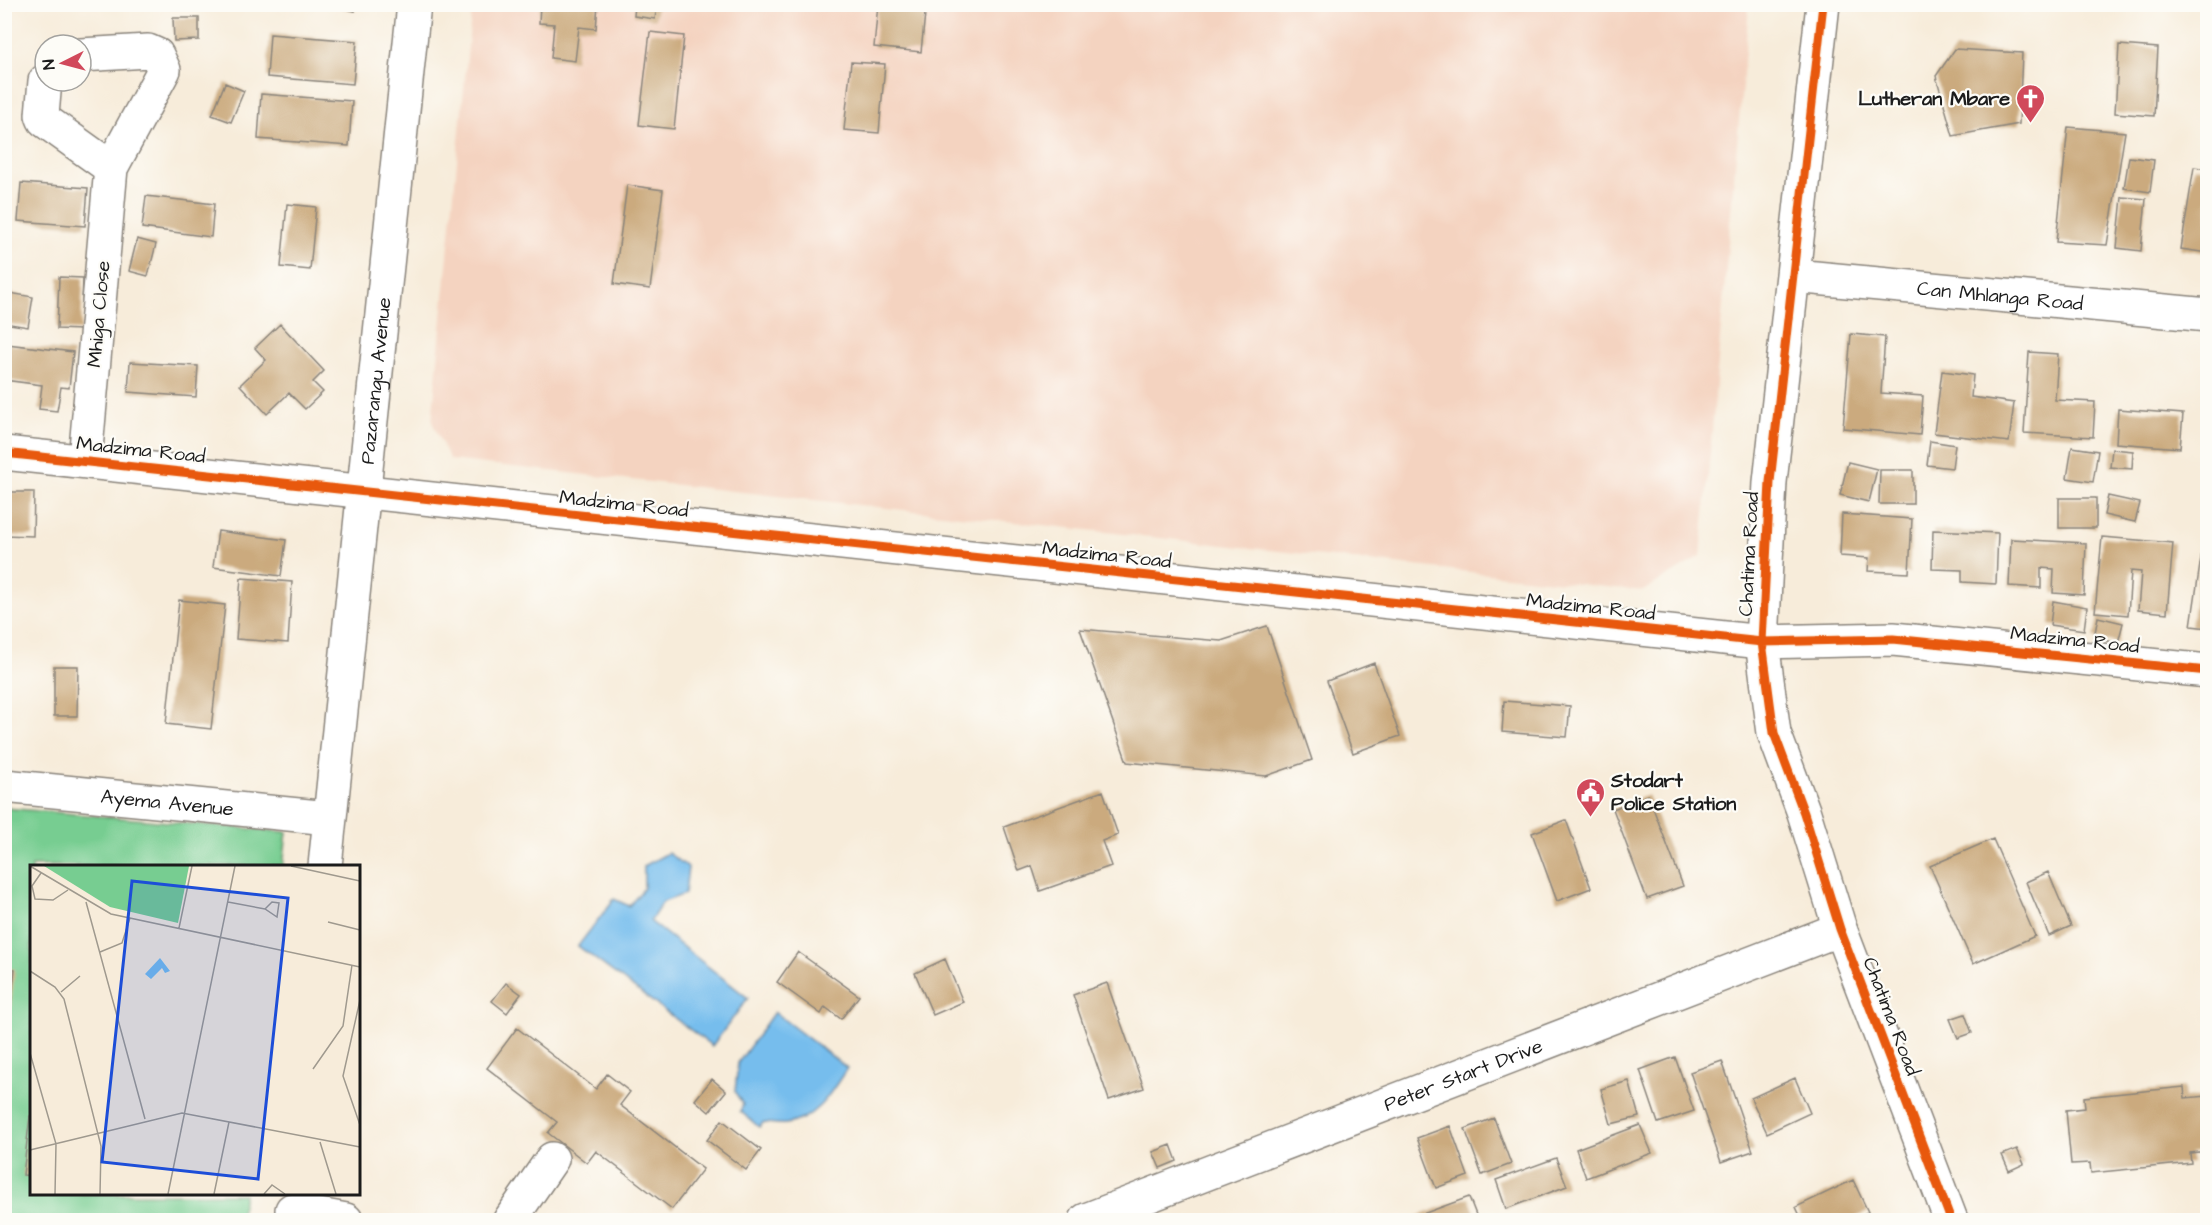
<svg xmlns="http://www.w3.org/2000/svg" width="2212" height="1225" viewBox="0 0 2212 1225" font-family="'Architects Daughter',sans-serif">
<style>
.built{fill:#f4d3c0}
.green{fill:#77cd91;stroke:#4a7456;stroke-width:1.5}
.water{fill:#76bded;stroke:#496c84;stroke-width:1.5}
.building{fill:#cbaa7e}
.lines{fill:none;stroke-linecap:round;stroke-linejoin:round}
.minor-casing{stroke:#8a847b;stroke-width:36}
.minor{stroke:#fff;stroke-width:33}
.cycleway-casing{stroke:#fdfcf7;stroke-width:13}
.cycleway{stroke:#e8590c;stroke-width:9}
.labels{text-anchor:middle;stroke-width:4.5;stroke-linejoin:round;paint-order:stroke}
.poi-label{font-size:20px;font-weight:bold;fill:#1c1c1c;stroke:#fdfcf7;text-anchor:end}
.street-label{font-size:20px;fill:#1c1c1c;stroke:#fdfcf7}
.inset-road{fill:none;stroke:#9f998e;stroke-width:1.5}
.view{fill:#1d4ed8;fill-opacity:0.15;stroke:#1d4ed8;stroke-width:3}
.inset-edge{fill:none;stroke:#1c1c1c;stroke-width:3}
</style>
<rect width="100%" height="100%" fill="#fdfcf7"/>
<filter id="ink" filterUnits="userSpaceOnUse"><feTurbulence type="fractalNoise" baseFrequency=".0167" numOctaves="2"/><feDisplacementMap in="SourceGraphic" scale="12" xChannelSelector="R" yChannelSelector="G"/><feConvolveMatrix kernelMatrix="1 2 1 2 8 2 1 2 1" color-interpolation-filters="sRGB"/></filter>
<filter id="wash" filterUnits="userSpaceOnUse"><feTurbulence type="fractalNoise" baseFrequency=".008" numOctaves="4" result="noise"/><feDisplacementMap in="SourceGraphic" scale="24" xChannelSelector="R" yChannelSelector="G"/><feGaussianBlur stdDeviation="1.35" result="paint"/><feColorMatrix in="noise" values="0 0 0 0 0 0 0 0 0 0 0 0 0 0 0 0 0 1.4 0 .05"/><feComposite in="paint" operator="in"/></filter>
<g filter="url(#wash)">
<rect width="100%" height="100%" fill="#f7ecda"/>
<path class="built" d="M 472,5 L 1749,5 L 1701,556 L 1643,591 L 450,460 L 432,422 Z"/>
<path class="green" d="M 5,808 L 287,832 L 283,866 L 32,866 L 32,1194 L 244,1194 L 240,1220 L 5,1220 Z"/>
<path class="water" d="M 668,853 L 688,867 L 685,894 L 663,902 L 650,921 L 748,998 L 712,1046 L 578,946 L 614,899 L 629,906 L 644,888 L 644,866 Z
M 774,1012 L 847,1068 C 832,1091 816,1120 786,1124 C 779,1125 770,1123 763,1123 L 759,1127 L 740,1111 L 743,1105 L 735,1092 L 738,1063 Z"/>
<g id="blocks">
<path class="building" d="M 326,4 L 356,4 L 355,11 Z
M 540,4 L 598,4 L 596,29 L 579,27 L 575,61 L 551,58 L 554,24 L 539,23 Z
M 878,4 L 926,4 L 921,52 L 874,47 Z
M 635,5 L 657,5 L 655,19 L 634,16 Z
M 173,18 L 199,18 L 199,40 L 174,41 Z
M 650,32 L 684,36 L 674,129 L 639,125 Z
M 270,34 L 357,41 L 353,84 L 267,77 Z
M 2119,45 L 2158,48 L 2154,116 L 2115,113 Z
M 1955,49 L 2022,53 L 2019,124 L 1953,136 L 1936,76 Z
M 851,62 L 885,64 L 879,133 L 844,130 Z
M 225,83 L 244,91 L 231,122 L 212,115 Z
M 261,94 L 352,101 L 349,146 L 258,139 Z
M 2068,127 L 2125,132 L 2107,245 L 2056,242 Z
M 2129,157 L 2154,160 L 2150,192 L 2124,188 Z
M 2194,167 L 2208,169 L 2208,253 L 2181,249 Z
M 21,183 L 88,188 L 85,226 L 18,221 Z
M 627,185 L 663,190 L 650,289 L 614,284 Z
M 146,196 L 214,204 L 211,237 L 142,228 Z
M 2122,197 L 2146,199 L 2141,251 L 2117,248 Z
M 287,204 L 316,207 L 310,270 L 281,267 Z
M 137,239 L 156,244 L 148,276 L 129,271 Z
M 59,277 L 83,278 L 81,330 L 57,329 Z
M 4,292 L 33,297 L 28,327 L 4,323 Z
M 280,324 L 324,371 L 313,382 L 323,392 L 305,409 L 289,393 L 267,414 L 240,385 L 266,360 L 255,348 Z
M 1851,334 L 1885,337 L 1881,393 L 1923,396 L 1920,435 L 1843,428 Z
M 7,344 L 73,352 L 69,388 L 61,387 L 57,411 L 39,409 L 42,385 L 4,380 Z
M 2029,352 L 2058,354 L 2055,400 L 2095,402 L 2093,437 L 2024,433 Z
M 130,362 L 198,366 L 196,397 L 128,392 Z
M 1942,371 L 1973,375 L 1971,397 L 2014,403 L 2009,442 L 1934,433 Z
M 2118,409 L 2183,414 L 2180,448 L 2116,443 Z
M 1930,441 L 1955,445 L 1952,468 L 1927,465 Z
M 2072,447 L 2098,451 L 2093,482 L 2067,478 Z
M 2112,449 L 2133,451 L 2132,469 L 2110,467 Z
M 1848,462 L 1877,469 L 1869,502 L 1840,495 Z
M 1880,470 L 1913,470 L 1913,504 L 1879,504 Z
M 4,492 L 34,492 L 33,536 L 4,535 Z
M 2108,496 L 2140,503 L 2135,522 L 2104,515 Z
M 2059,498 L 2096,498 L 2096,528 L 2059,528 Z
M 1842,514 L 1912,519 L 1909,573 L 1868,571 L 1869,558 L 1840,556 Z
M 1933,530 L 1998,533 L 1996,584 L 1962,582 L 1962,570 L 1932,569 Z
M 218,531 L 286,540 L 281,576 L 213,567 Z
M 2102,537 L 2173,543 L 2167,613 L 2138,610 L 2141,572 L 2131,571 L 2128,615 L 2095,612 Z
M 2011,539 L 2086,543 L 2084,595 L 2053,593 L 2054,569 L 2041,568 L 2041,588 L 2009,586 Z
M 2203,544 L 2208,545 L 2208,628 L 2191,626 Z
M 241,578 L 292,582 L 288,643 L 236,639 Z
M 179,600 L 225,605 L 211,729 L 166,724 Z
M 2053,601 L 2087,607 L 2084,630 L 2050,625 Z
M 2098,617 L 2123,623 L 2118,643 L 2094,638 Z
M 1267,626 L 1312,760 L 1266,776 L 1127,762 L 1080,629 L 1221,641 Z
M 1374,663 L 1400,736 L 1353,753 L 1327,681 Z
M 54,666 L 78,666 L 77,716 L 54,716 Z
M 1504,701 L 1570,706 L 1567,737 L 1502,732 Z
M 1103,791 L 1118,835 L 1102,841 L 1111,866 L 1040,891 L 1032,866 L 1019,871 L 1004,827 Z
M 1648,795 L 1683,886 L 1647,899 L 1613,809 Z
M 1566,820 L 1591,888 L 1557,901 L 1532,833 Z
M 1993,839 L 2035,936 L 1973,964 L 1930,866 Z
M 2048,872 L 2071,926 L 2049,936 L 2026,882 Z
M 798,952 L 859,996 L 841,1019 L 825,1007 L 821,1014 L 777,982 Z
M 945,959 L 963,1002 L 933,1015 L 915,973 Z
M 4,968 L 15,969 L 6,1047 L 4,1047 Z
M 506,983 L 521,994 L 507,1013 L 492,1001 Z
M 1107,983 L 1144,1088 L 1109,1100 L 1073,995 Z
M 1965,1014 L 1972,1033 L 1958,1038 L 1950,1019 Z
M 517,1028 L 596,1089 L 607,1074 L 630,1092 L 620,1105 L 703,1169 L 672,1209 L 596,1151 L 587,1163 L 548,1133 L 557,1122 L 487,1068 Z
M 1675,1057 L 1694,1111 L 1658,1123 L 1640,1070 Z
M 1722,1061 L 1753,1151 L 1721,1162 L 1690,1072 Z
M 1795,1078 L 1810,1113 L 1767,1133 L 1751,1098 Z
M 712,1079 L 726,1091 L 709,1112 L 695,1100 Z
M 1629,1081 L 1639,1117 L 1611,1124 L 1601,1089 Z
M 2184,1087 L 2185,1098 L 2208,1096 L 2208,1151 L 2190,1153 L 2191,1163 L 2091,1173 L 2090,1163 L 2071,1164 L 2066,1110 L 2085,1108 L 2084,1097 Z
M 30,1116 L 32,1116 L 32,1176 L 23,1175 Z
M 1494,1118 L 1511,1164 L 1482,1175 L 1465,1129 Z
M 722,1120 L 761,1150 L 746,1170 L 707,1140 Z
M 1640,1125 L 1652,1153 L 1586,1178 L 1576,1149 Z
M 1450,1126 L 1468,1176 L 1436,1188 L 1417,1138 Z
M 1171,1145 L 1177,1161 L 1160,1168 L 1153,1152 Z
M 2017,1149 L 2024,1164 L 2009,1171 L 2002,1155 Z
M 1556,1158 L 1567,1186 L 1506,1209 L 1496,1180 Z
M 1853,1180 L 1868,1212 L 1850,1220 L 1802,1220 L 1796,1207 Z
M 1469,1197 L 1478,1220 L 1410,1220 L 1409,1219 Z"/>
</g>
</g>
<g filter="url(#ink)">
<use href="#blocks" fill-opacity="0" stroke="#8a847b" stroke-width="1.5"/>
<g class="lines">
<defs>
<g id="minor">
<path d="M 1823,4 L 1770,482 L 1762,642 L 1774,733 L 1804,813 L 1840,929 L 1951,1220"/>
<path d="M 81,55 L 148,51 L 157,55 L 164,70 L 111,168 L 85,460"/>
<path d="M 45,81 L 42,115 L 44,120 L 111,168"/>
<path id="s1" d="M 1794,276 L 2208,315"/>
<path d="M 4,453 L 1762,642 L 1893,639 L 2208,671"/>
<path id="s2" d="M 4,786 L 329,818"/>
<path id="s3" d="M 325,866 L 414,4"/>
<path d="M 292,1210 L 346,1220"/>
<path d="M 510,1220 L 552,1159"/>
<path id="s4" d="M 1086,1220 L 1840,929"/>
</g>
</defs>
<use href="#minor" class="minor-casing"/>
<use href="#minor" class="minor"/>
<defs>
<path id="cycleway" d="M 1823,4 L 1770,482 L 1762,642 L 1774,733 L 1804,813 L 1840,929 L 1951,1220
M 4,453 L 1762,642 L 1893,639 L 2208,671"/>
</defs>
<use href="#cycleway" class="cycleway-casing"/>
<use href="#cycleway" class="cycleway"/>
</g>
</g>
<defs>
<symbol id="church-pin" viewBox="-11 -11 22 30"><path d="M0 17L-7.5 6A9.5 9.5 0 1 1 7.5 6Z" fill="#d1495b" stroke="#fdfcf7"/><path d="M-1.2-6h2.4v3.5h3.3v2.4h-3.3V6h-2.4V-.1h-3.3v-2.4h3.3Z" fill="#fff"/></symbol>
<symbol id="civic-pin" viewBox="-11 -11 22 30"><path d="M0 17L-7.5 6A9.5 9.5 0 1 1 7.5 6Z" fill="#d1495b" stroke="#fdfcf7"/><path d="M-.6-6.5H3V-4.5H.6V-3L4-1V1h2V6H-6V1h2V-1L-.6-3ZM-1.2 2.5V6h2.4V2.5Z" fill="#fff"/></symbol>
</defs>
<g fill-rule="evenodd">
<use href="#church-pin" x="2014" y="82" width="33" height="45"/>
<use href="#civic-pin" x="1574" y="776" width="33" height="45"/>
</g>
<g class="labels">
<g class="poi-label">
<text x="2010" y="105">Lutheran Mbare</text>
<text x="1611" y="787" text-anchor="start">Stodart<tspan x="1611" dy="23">Police Station</tspan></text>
</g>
<g class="street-label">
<text dy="7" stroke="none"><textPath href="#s1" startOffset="207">Can Mhlanga Road</textPath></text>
<text transform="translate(98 314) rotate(-85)" y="7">Mhiga Close</text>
<text dy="7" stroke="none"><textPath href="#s3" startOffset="488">Pazarangu Avenue</textPath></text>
<text transform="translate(141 449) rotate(6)" y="7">Madzima Road</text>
<text transform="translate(624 503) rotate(6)" y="7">Madzima Road</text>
<text transform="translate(1107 554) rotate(6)" y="7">Madzima Road</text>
<text transform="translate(1748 554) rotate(-87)" y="7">Chatima Road</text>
<text transform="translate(1591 606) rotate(6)" y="7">Madzima Road</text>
<text transform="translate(2075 639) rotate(6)" y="7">Madzima Road</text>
<text dy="7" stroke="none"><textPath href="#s2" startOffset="164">Ayema Avenue</textPath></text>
<text transform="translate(1892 1016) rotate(69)" y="7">Chatima Road</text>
<text dy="7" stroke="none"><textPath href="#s4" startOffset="404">Peter Start Drive</textPath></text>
</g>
</g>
<g transform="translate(30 865)">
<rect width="330" height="330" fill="#f7ecda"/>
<path d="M 14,1 L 159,1 L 148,58 L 80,42 Z" fill="#77cd91"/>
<path d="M 130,93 L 140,106 L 135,108 L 132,103 L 121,114 L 115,109 Z" fill="#76bded"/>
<path class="inset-road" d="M 0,1 L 81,49 L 330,102M 261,1 L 330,16M 11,8 L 2,21 L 5,34 L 23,35 L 38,25M 56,37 L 115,254M 198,37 L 235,44 L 247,52 L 249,38 L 242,37 L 235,44M 298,57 L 330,65M 149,63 L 162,1M 70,87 L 92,78 L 100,53M 0,106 L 25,122 L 34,134 L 71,281 L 70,329M 31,127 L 50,111M 330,135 L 313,211 L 330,260M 0,188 L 26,279 L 25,329M 283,204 L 313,161 L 322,100M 290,277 L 306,329M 0,285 L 152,248 L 330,282M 138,329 L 205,1M 184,329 L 199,257M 234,329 L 242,320 L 255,329"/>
<path class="view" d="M 102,16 L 258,33 L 228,314 L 72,297 Z"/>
<rect width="330" height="330" class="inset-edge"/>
</g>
<rect width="2212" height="1225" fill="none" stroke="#fdfcf7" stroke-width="24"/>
<g transform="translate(63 63) rotate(264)"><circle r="28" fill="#fdfcf7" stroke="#a3a29f" stroke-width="1.5"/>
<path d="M0-4.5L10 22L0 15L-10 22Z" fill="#d1495b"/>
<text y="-9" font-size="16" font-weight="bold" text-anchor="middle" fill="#1c1c1c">N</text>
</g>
</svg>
